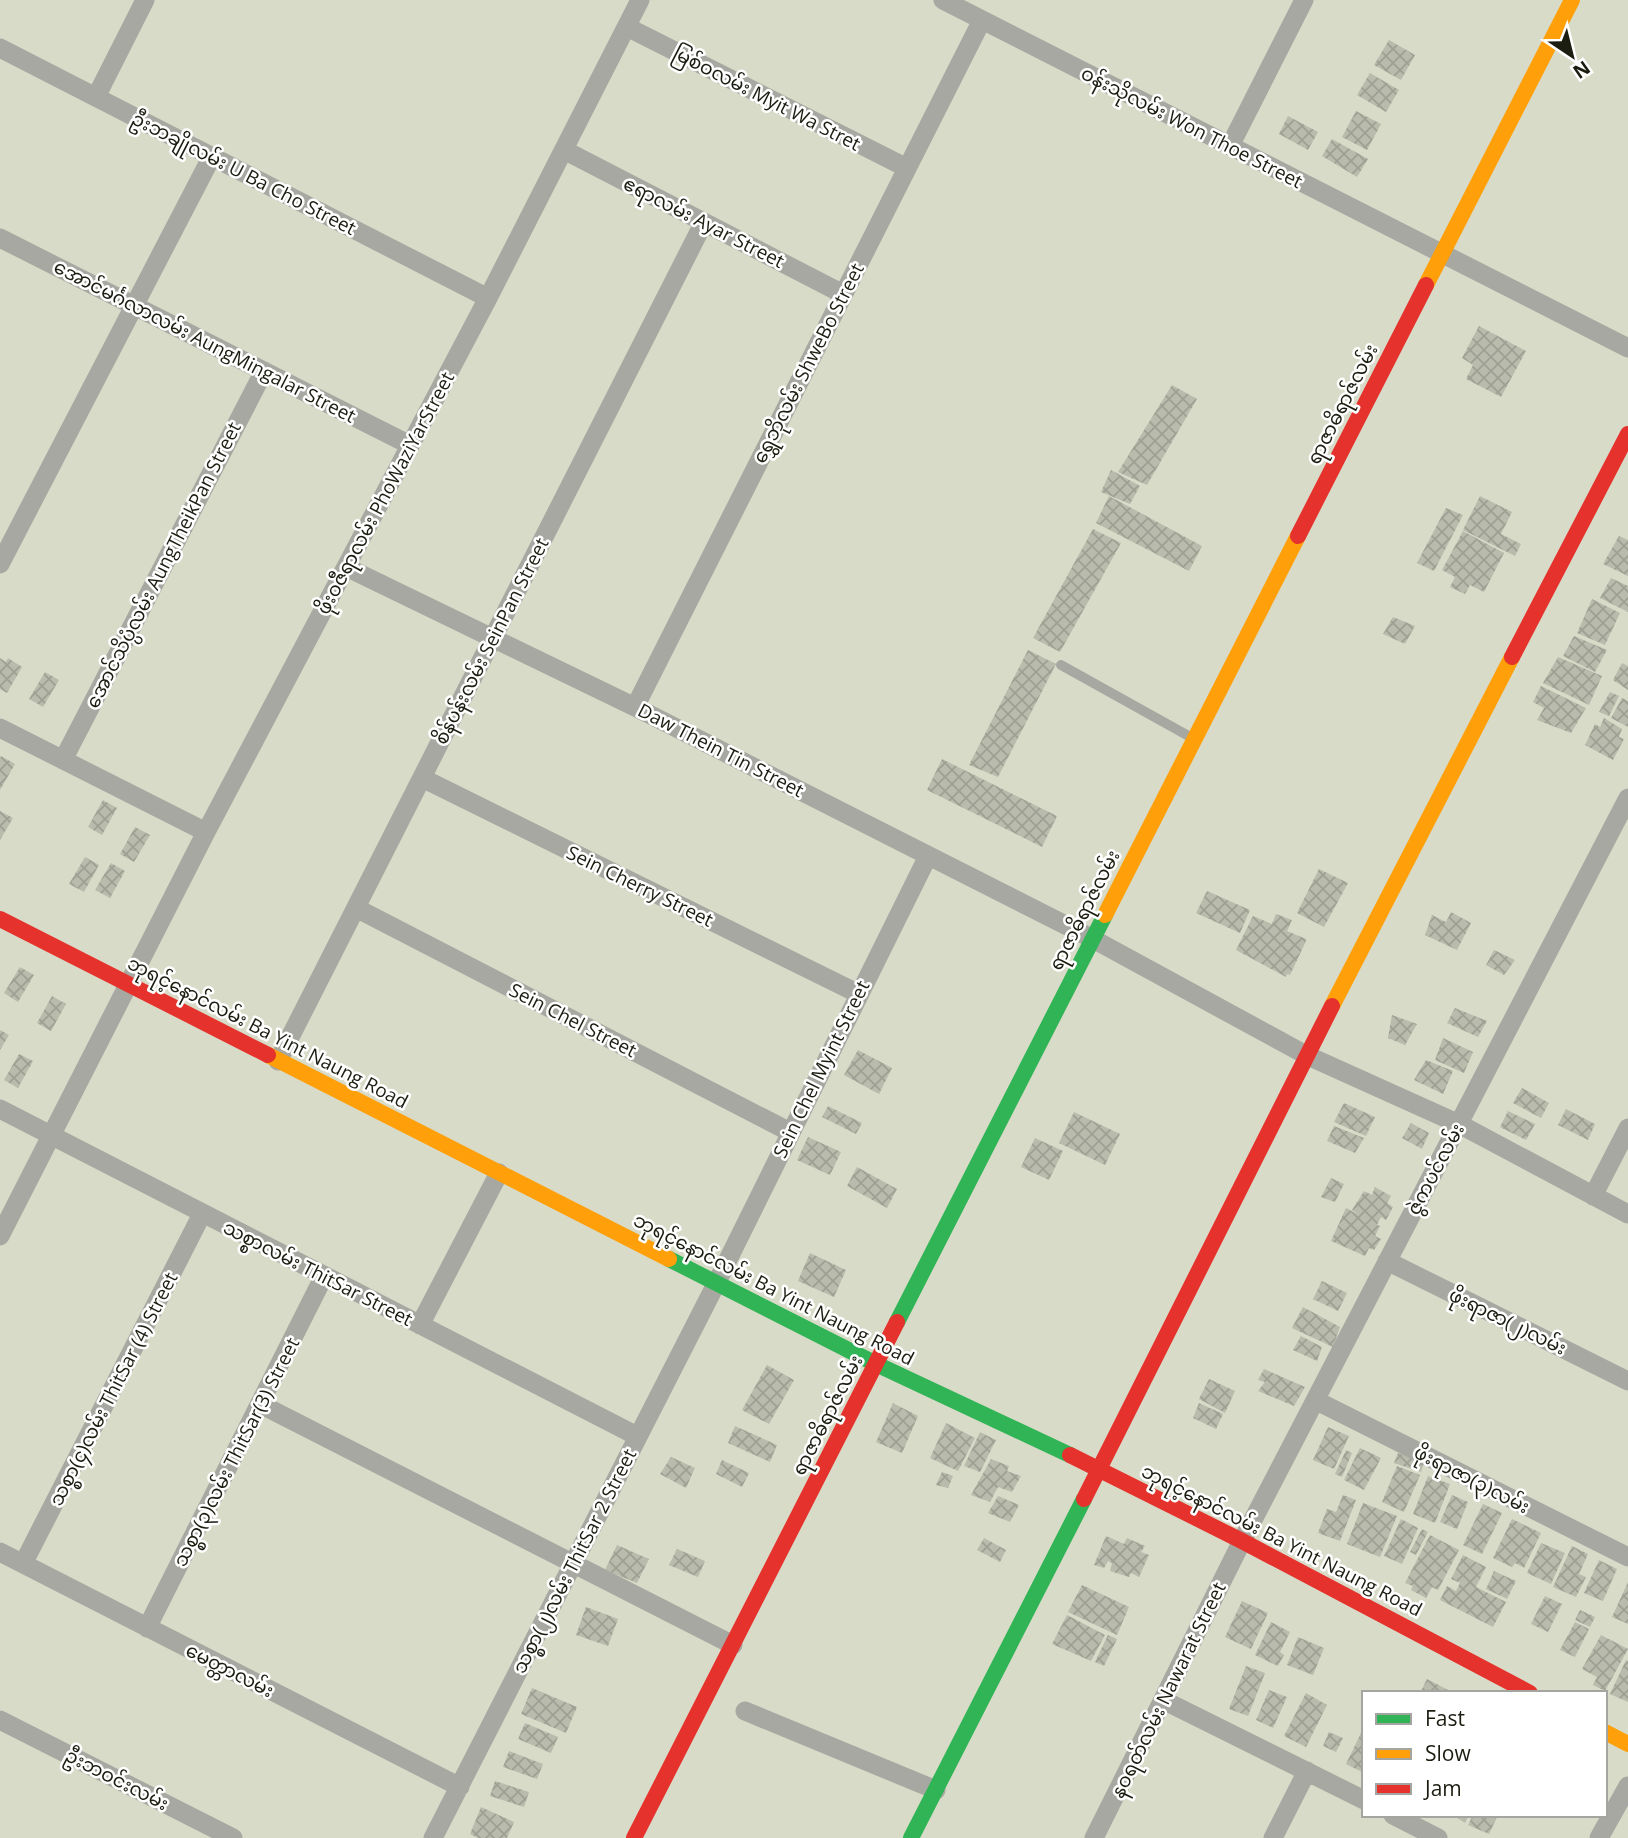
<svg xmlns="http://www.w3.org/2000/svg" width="1628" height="1838" viewBox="0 0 1628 1838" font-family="'Open Sans','Noto Sans Myanmar',sans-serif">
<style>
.building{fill:url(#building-cross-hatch)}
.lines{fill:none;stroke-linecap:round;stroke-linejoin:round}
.lane{stroke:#a7a8a1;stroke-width:10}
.street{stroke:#a7a8a1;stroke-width:19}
.fast{stroke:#30b455;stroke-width:16}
.slow{stroke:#ff9f0a;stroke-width:16}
.jam{stroke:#e5322d;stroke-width:16}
.labels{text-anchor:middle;stroke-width:5;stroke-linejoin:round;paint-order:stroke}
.street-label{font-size:19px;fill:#1c1d11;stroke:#fff}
</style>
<defs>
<pattern id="building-cross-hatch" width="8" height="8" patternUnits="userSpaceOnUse" patternTransform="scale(1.75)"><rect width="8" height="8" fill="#b9bbac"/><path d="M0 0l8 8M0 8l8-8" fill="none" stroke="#9ea093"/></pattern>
</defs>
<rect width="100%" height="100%" fill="#d8dbc8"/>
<path class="building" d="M 1389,40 L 1415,55 L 1401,80 L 1374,65 Z
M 1370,73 L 1399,90 L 1386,112 L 1357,95 Z
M 1356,111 L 1381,124 L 1367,150 L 1342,137 Z
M 1288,116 L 1318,132 L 1308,150 L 1279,134 Z
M 1332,139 L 1368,159 L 1357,177 L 1322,156 Z
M 1479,326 L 1526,351 L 1501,397 L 1466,379 L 1473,365 L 1462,358 Z
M 1172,385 L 1197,399 L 1147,485 L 1118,472 Z
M 1111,470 L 1140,486 L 1130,504 L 1101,492 Z
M 1109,496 L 1202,546 L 1189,571 L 1096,523 Z
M 1480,496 L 1512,512 L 1501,534 L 1521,544 L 1515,556 L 1463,530 Z
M 1446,508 L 1463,515 L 1434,571 L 1417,563 Z
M 1093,529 L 1121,543 L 1060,652 L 1033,638 Z
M 1463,531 L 1504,553 L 1484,592 L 1470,585 L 1465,594 L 1450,587 L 1455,577 L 1442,570 Z
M 1619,536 L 1628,540 L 1628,576 L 1603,564 Z
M 1611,578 L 1628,586 L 1628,612 L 1600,598 Z
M 1592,599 L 1620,613 L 1605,645 L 1577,633 Z
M 1393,617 L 1415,626 L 1405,644 L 1383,634 Z
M 1574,636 L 1607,650 L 1595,672 L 1563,656 Z
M 1028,650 L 1056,664 L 998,777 L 969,765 Z
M 1558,657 L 1602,676 L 1589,705 L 1543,683 Z
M 0,658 L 6,662 L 8,658 L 22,667 L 7,693 L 0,689 Z
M 1622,663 L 1628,666 L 1628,690 L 1613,680 Z
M 45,672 L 59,680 L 43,707 L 29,699 Z
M 1541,686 L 1586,708 L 1571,733 L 1537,720 L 1544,708 L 1533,702 Z
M 1610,692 L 1619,696 L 1609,716 L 1599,712 Z
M 1622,698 L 1628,701 L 1628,727 L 1611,718 Z
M 1604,718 L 1622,729 L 1619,737 L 1624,739 L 1613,760 L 1585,745 L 1595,724 L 1600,727 Z
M 1,756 L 15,764 L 0,790 L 0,758 Z
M 942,759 L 1057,816 L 1042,847 L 927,790 Z
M 103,800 L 117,808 L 102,835 L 88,827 Z
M 0,811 L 13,818 L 0,840 Z
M 135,827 L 150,835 L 134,862 L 120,854 Z
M 85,857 L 99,865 L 84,892 L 69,884 Z
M 111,863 L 125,871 L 110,898 L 95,890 Z
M 1319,869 L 1348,883 L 1324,927 L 1297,913 Z
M 1207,891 L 1250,910 L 1240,933 L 1196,913 Z
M 1451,912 L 1471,923 L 1457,950 L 1425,935 L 1432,915 L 1446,922 Z
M 1276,914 L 1292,920 L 1287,931 L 1306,939 L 1306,941 L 1290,975 L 1287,974 L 1286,977 L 1236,950 L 1253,916 L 1272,924 Z
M 1494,950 L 1515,960 L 1504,975 L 1486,965 Z
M 20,967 L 34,975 L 18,1002 L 4,993 Z
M 52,996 L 66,1004 L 51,1031 L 37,1023 Z
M 1455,1008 L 1487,1021 L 1478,1037 L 1447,1023 Z
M 1392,1015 L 1417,1024 L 1405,1045 L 1388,1038 Z
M 0,1030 L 9,1035 L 0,1050 Z
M 1443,1038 L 1473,1052 L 1464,1073 L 1435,1060 Z
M 858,1050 L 892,1068 L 879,1094 L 844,1075 Z
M 19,1054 L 33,1061 L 18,1088 L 4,1080 Z
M 1426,1060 L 1453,1071 L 1443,1094 L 1414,1080 Z
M 1522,1088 L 1549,1103 L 1541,1118 L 1513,1103 Z
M 1344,1103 L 1375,1117 L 1366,1136 L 1334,1122 Z
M 828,1106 L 862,1123 L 856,1134 L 822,1117 Z
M 1566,1109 L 1595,1124 L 1588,1140 L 1558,1125 Z
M 1508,1111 L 1535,1124 L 1526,1140 L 1500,1127 Z
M 1074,1112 L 1120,1134 L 1105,1165 L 1059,1143 Z
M 1411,1123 L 1429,1133 L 1422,1149 L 1402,1138 Z
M 1334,1126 L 1364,1138 L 1355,1153 L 1327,1141 Z
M 808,1137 L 841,1152 L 830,1175 L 797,1160 Z
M 1035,1138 L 1063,1151 L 1049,1180 L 1021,1167 Z
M 857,1167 L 897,1189 L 887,1208 L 847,1186 Z
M 1331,1178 L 1344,1184 L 1335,1202 L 1321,1197 Z
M 1375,1187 L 1391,1196 L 1387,1203 L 1393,1207 L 1386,1220 L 1381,1217 L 1377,1225 L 1380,1226 L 1375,1236 L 1381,1239 L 1374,1250 L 1369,1248 L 1365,1256 L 1331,1241 L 1346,1208 L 1359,1215 L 1352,1210 L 1364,1191 L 1372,1195 Z
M 810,1253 L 846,1270 L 834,1297 L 798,1281 Z
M 1322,1281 L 1347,1293 L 1338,1311 L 1313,1299 Z
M 1303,1307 L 1340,1327 L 1333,1347 L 1292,1328 Z
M 1301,1336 L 1322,1347 L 1317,1361 L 1293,1350 Z
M 767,1365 L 794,1380 L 769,1424 L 742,1410 Z
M 1264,1369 L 1305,1387 L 1294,1406 L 1258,1391 L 1265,1382 L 1258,1380 Z
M 1209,1379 L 1235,1391 L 1225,1413 L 1199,1399 Z
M 893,1403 L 918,1416 L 902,1453 L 876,1442 Z
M 1199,1403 L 1223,1414 L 1216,1429 L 1193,1418 Z
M 946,1423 L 975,1438 L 958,1471 L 930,1458 Z
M 735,1426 L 777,1445 L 770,1462 L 728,1443 Z
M 1328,1427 L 1349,1436 L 1334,1469 L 1313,1460 Z
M 980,1432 L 996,1440 L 980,1472 L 964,1466 Z
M 1360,1448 L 1381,1458 L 1364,1490 L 1344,1480 Z
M 1346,1450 L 1352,1453 L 1342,1477 L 1335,1474 Z
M 1398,1453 L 1424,1462 L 1421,1472 L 1394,1463 Z
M 671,1457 L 695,1468 L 686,1488 L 660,1474 Z
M 991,1459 L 1009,1466 L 1007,1471 L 1021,1476 L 1012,1492 L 998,1487 L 990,1502 L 971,1495 Z
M 722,1460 L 749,1473 L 742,1487 L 716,1474 Z
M 1397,1466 L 1420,1475 L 1404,1512 L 1382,1502 Z
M 942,1472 L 953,1476 L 948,1488 L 936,1485 Z
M 1428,1476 L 1450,1484 L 1435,1523 L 1413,1514 Z
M 1343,1495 L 1356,1500 L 1340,1541 L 1318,1533 L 1327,1509 L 1336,1512 Z
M 1452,1495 L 1468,1502 L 1457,1529 L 1440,1522 Z
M 998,1496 L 1019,1505 L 1010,1522 L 988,1513 Z
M 1363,1503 L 1397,1516 L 1380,1557 L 1347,1544 Z
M 1483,1504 L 1502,1513 L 1482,1554 L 1463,1545 Z
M 1401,1519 L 1418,1528 L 1402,1564 L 1384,1556 Z
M 1512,1519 L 1541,1533 L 1524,1568 L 1515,1563 L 1512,1567 L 1493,1558 Z
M 1422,1529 L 1428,1532 L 1416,1555 L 1410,1552 Z
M 1430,1535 L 1459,1550 L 1438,1590 L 1432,1587 L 1426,1598 L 1411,1590 L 1413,1586 L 1405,1583 Z
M 1106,1536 L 1124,1544 L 1127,1538 L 1145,1546 L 1141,1552 L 1149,1555 L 1139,1577 L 1131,1573 L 1129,1577 L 1110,1571 L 1112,1563 L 1108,1561 L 1104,1568 L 1094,1565 Z
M 984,1538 L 1006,1550 L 1000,1562 L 977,1550 Z
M 1541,1543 L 1565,1553 L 1551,1584 L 1527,1573 Z
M 617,1545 L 649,1559 L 637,1583 L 605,1570 Z
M 1572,1546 L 1588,1554 L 1579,1574 L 1586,1577 L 1576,1597 L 1553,1587 Z
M 677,1549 L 705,1561 L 698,1577 L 669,1565 Z
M 1463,1555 L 1486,1567 L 1476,1587 L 1506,1602 L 1493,1627 L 1440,1600 L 1447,1586 L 1456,1591 L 1460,1583 L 1451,1579 Z
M 1599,1560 L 1617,1569 L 1603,1601 L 1584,1593 Z
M 1494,1571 L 1516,1581 L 1507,1599 L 1486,1589 Z
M 1628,1582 L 1628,1624 L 1612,1617 Z
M 1082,1585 L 1129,1607 L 1117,1635 L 1068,1612 Z
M 1545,1596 L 1562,1604 L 1548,1632 L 1531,1624 Z
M 1242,1601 L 1268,1613 L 1251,1649 L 1225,1637 Z
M 586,1607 L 618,1619 L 608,1646 L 576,1635 Z
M 1580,1610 L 1595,1617 L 1590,1627 L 1575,1620 Z
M 1067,1615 L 1105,1635 L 1091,1661 L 1052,1644 Z
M 1271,1622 L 1290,1632 L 1280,1652 L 1284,1655 L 1278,1666 L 1255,1655 Z
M 1575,1622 L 1589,1629 L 1575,1657 L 1560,1650 Z
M 1108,1635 L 1117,1639 L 1104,1666 L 1095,1662 Z
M 1601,1635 L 1628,1649 L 1605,1691 L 1593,1685 L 1597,1677 L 1582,1669 Z
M 1298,1637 L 1324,1648 L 1313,1675 L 1287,1665 Z
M 1626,1660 L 1628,1661 L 1628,1702 L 1610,1694 Z
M 1246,1666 L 1265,1673 L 1248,1716 L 1229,1709 Z
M 1427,1679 L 1454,1693 L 1420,1693 Z
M 532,1688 L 577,1707 L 566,1733 L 521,1714 Z
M 1269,1690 L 1287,1697 L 1273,1728 L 1256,1720 Z
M 1306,1693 L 1327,1705 L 1306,1747 L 1284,1736 Z
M 525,1723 L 558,1737 L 551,1753 L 518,1739 Z
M 1362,1731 L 1364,1732 L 1364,1773 L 1346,1764 Z
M 1329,1732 L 1343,1738 L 1336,1752 L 1323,1746 Z
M 509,1751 L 543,1764 L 537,1779 L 503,1767 Z
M 495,1781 L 529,1792 L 524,1807 L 490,1796 Z
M 481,1807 L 514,1822 L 507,1838 L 478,1838 L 470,1834 Z
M 1453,1815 L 1469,1815 L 1465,1823 Z
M 1473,1815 L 1498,1815 L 1489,1834 L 1468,1825 Z"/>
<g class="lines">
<path class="lane" d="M 1061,665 L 1194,739"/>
<path class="street" d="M 943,0 L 1628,348
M 627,27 L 907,168
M 0,48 L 488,298
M 96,97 L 145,0
M 1230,146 L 1304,0
M 564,150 L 843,294
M 0,238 L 410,445
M 0,564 L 212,156
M 346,567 L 635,707 L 1093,939 L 1306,1055 L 1459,1124 L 1628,1214
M 635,707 L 982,20
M 0,728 L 206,832
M 63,760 L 264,371
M 422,778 L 859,994
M 356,908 L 790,1132
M 278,1061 L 704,222
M 0,1109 L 637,1436
M 1593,1196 L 1628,1128
M 0,1236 L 206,832 L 488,298 L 640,0
M 1387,1261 L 1628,1381
M 420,1325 L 499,1173
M 1317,1401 L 1628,1557
M 260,1404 L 733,1645
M 0,1552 L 460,1787
M 23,1564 L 202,1214
M 147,1628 L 324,1276
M 1163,1700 L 1364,1800
M 745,1711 L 936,1790
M 0,1720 L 233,1838
M 1393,1815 L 1438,1838
M 433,1838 L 716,1284 L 928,856
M 1094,1838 L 1242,1541 L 1628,798
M 1273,1838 L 1307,1771
M 1599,1838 L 1628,1786"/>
<path class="fast" d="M 669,1259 L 876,1364 L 1070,1455
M 897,1322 L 1105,915
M 911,1838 L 1084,1499"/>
<path class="slow" d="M 1426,285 L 1572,0
M 1105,915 L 1298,536
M 1332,1006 L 1512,657
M 268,1055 L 669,1259
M 1605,1732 L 1628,1744"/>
<path class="jam" d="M 1298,536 L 1426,285
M 1512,657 L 1628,434
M 0,919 L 268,1055
M 1070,1455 L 1242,1541 L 1530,1693
M 1084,1499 L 1332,1006
M 634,1838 L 897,1322"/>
</g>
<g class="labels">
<g class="street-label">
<text transform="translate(767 98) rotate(27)" y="7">မြစ်ဝလမ်း Myit Wa Stret</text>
<text transform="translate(1192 127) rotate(27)" y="7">ဝန်းသိုလမ်း Won Thoe Street</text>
<text transform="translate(244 173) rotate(27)" y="7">ဦးဘချိုလမ်း U Ba Cho Street</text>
<text transform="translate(704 222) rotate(27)" y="7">ဧရာလမ်း Ayar Street</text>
<text transform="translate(205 341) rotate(27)" y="7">အောင်မင်္ဂလာလမ်း AungMingalar Street</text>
<text transform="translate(808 363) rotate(-63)" y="7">ရွှေဘိုလမ်း ShweBo Street</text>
<text transform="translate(1342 404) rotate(-63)" y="7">ရာဇာဓိရာဇ်လမ်း</text>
<text transform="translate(385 493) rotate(-62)" y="7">ဖိုးဝဇီရာလမ်း PhoWaziYarStreet</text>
<text transform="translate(163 565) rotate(-63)" y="7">အောင်သိပ္ပံလမ်း AungTheikPan Street</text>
<text transform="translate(491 641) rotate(-63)" y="7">စိန်ပန်းလမ်း SeinPan Street</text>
<text transform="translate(721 750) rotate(27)" y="7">Daw Thein Tin Street</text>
<text transform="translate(640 886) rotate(26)" y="7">Sein Cherry Street</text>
<text transform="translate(1084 910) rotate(-63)" y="7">ရာဇာဓိရာဇ်လမ်း</text>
<text transform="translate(573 1020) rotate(27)" y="7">Sein Chel Street</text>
<text transform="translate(268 1032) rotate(27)" y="7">ဘုရင့်နောင်လမ်း Ba Yint Naung Road</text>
<text transform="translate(821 1069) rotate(-64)" y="7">Sein Chel Myint Street</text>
<text transform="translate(1435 1169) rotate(-62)" y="7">ဇွဲကပင်လမ်း</text>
<text transform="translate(318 1273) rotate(27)" y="7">သစ္စာလမ်း ThitSar Street</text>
<text transform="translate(774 1289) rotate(27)" y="7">ဘုရင့်နောင်လမ်း Ba Yint Naung Road</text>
<text transform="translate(1508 1321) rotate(26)" y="7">ဖိုးရာဇာ(၂)လမ်း</text>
<text transform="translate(113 1389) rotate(-63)" y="7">သစ္စာ(၄)လမ်း ThitSar (4) Street</text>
<text transform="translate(827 1415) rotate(-63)" y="7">ရာဇာဓိရာဇ်လမ်း</text>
<text transform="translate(236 1452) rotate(-63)" y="7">သစ္စာ(၃)လမ်း ThitSar(3) Street</text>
<text transform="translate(1472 1479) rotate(27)" y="7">ဖိုးရာဇာ(၃)လမ်း</text>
<text transform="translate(1282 1540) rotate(27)" y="7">ဘုရင့်နောင်လမ်း Ba Yint Naung Road</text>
<text transform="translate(574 1561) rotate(-63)" y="7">သစ္စာ(၂)လမ်း ThitSar 2 Street</text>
<text transform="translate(230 1670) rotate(27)" y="7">မေတ္တာလမ်း</text>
<text transform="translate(1168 1690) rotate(-64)" y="7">နဝရတ်လမ်း Nawarat Street</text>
<text transform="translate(117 1779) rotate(27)" y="7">ဦးဘဝင်းလမ်း</text>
</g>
</g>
<rect x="1362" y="1691" width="245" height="126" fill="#ffffff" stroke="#a4a5a0" stroke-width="2"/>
<rect x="1376" y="1714" width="35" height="10" fill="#30b455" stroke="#a4a5a0" stroke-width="2"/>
<text x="1425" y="1726" font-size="21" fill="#1c1d11">Fast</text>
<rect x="1376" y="1749" width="35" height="10" fill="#ff9f0a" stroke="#a4a5a0" stroke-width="2"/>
<text x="1425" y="1761" font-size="21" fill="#1c1d11">Slow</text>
<rect x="1376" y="1784" width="35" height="10" fill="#e5322d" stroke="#a4a5a0" stroke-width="2"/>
<text x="1425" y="1796" font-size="21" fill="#1c1d11">Jam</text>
<g transform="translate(1572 56) rotate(145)" stroke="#ffffff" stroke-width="5" paint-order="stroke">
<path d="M0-5L12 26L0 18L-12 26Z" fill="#1c1d11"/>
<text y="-10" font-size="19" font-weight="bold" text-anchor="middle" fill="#1c1d11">N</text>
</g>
</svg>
